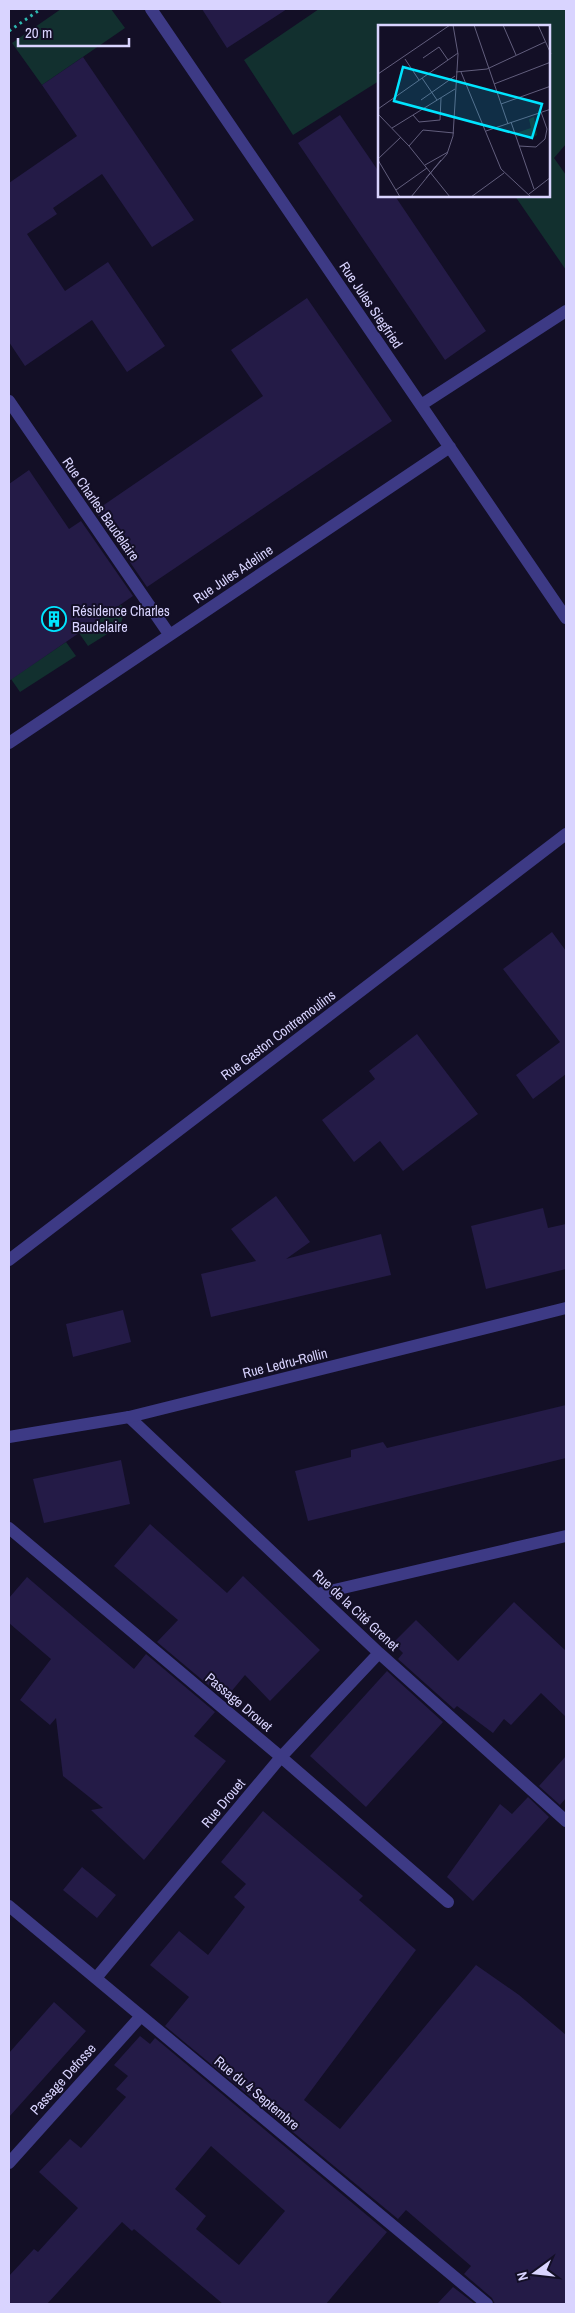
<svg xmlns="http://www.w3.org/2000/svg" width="575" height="2313" viewBox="0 0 575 2313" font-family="'Archivo Narrow',sans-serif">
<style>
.green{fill:#12302f}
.building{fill:#241b47;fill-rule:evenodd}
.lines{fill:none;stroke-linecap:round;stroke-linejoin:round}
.path{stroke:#2fb8b0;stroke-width:3;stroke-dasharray:2.5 4;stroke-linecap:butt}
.minor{stroke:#3d3a85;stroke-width:12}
.tertiary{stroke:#3d3a85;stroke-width:12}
.labels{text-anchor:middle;stroke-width:4;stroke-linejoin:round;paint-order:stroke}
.street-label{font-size:14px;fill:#d9d4ff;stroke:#130f26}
.poi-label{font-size:14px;fill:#d9d4ff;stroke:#130f26;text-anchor:start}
.inset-road{fill:none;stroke:#625e7d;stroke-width:1}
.view{fill:#00e5ff;fill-opacity:0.15;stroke:#00e5ff;stroke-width:2.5}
.inset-edge{fill:none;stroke:#d9d4ff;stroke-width:2.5}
</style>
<rect width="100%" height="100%" fill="#130f26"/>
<path class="green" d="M 61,9 L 111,9 L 125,28 L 42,85 L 12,43 Z
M 319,9 L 566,9 L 566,144 L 554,158 L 566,175 L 566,270 L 515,196 L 549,196 L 549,26 L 379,26 L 379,81 L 293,135 L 244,60 Z
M 121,605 L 125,611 L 120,626 L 88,646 L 79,633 Z
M 66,642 L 76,656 L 20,692 L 11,679 Z"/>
<path class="building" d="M 202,9 L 287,9 L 227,48 Z
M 83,57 L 194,220 L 152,247 L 102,174 L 53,208 L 57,214 L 27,234 L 65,291 L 108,262 L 165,346 L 127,372 L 92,320 L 25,366 L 9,342 L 9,183 L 77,136 L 42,85 Z
M 340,115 L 379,172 L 379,196 L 395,196 L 486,331 L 445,360 L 298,143 Z
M 307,298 L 392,421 L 147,587 L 95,511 L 263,396 L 231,350 Z
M 29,470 L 69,529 L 81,521 L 133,596 L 9,681 L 9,484 Z
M 552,932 L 566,951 L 566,1074 L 533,1099 L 516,1075 L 560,1042 L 503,969 Z
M 417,1034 L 478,1114 L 403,1171 L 380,1141 L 354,1162 L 322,1120 L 375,1079 L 369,1071 Z
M 276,1196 L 310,1242 L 286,1259 L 381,1234 L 391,1275 L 211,1317 L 201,1274 L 256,1261 L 231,1229 Z
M 543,1208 L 548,1228 L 566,1224 L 566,1269 L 486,1289 L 471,1226 Z
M 123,1310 L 131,1342 L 73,1357 L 66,1324 Z
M 566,1405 L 566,1458 L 308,1521 L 295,1471 L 351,1457 L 351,1450 L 383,1442 L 387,1448 Z
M 121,1460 L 130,1504 L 44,1523 L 33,1479 Z
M 150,1524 L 227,1593 L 243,1576 L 320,1650 L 270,1701 L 245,1675 L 225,1699 L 157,1642 L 178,1620 L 114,1566 Z
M 27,1577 L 134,1669 L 146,1654 L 215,1712 L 194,1736 L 226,1761 L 144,1860 L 91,1810 L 103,1808 L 63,1776 L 56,1718 L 50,1725 L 20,1700 L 51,1659 L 9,1623 L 9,1598 Z
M 514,1602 L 566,1651 L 566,1717 L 541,1693 L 511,1725 L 504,1719 L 493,1733 L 457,1706 L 454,1709 L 398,1659 L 403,1653 L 393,1643 L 416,1620 L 458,1661 Z
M 387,1671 L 443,1722 L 366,1807 L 310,1756 Z
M 566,1756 L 566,1798 L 560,1805 L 539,1786 Z
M 528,1797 L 549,1817 L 473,1901 L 447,1877 L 500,1804 L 512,1814 Z
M 263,1811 L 363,1896 L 359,1900 L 416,1950 L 304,2100 L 340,2129 L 476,1965 L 519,1995 L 566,2035 L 566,2304 L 495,2304 L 492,2298 L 464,2274 L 471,2266 L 406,2210 L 398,2219 L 165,2026 L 189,1997 L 150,1965 L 179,1931 L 208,1955 L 245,1907 L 234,1897 L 246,1884 L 221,1862 Z
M 82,1867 L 116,1895 L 97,1918 L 63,1890 Z
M 54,2002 L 86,2031 L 9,2117 L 9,2053 Z
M 140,2036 L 150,2044 L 155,2038 L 387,2232 L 326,2304 L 223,2304 L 134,2229 L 132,2231 L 122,2222 L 47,2304 L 9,2304 L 9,2276 L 34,2249 L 38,2252 L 78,2208 L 39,2172 L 70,2139 L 81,2148 L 126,2097 L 116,2089 L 128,2076 L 114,2065 ZM 211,2146 L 285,2211 L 239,2265 L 196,2229 L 206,2216 L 175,2189 Z
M 453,2287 L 475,2304 L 437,2304 Z"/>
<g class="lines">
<path class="path" d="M 9,31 L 41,9"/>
<path class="minor" d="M 151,9 L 566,618
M 9,401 L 169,634
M 421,405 L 566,311
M 9,743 L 450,447
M 9,1260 L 566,834
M 129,1417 L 379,1653 L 566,1821
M 9,1528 L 281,1757 L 448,1902
M 317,1594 L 566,1536
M 9,1906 L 487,2304
M 96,1978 L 281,1757 L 379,1653
M 9,2163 L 141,2016"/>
<path class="tertiary" d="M 9,1437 L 129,1417 L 566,1308"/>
</g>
<defs>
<symbol id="building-ring" viewBox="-11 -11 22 22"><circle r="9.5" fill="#130f26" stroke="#00e5ff" stroke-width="1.5"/><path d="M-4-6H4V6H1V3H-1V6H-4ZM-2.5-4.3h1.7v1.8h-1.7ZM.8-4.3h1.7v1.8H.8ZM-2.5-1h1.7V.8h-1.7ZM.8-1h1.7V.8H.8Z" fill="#00e5ff"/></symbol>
</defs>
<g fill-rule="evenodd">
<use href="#building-ring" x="40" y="605" width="28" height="28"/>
</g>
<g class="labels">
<g class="street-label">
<text transform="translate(371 305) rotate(56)" y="5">Rue Jules Siegfried</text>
<text transform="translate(101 509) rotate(55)" y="5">Rue Charles Baudelaire</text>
<text transform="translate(233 574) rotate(-34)" y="5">Rue Jules Adeline</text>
<text transform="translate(278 1035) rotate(-37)" y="5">Rue Gaston Contremoulins</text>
<text transform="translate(285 1363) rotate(-14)" y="5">Rue Ledru-Rollin</text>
<text transform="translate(356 1610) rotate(43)" y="5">Rue de la Cité Grenet</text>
<text transform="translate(239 1702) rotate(40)" y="5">Passage Drouet</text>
<text transform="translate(223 1803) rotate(-50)" y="5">Rue Drouet</text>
<text transform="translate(63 2079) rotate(-48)" y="5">Passage Defosse</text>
<text transform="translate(257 2093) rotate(40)" y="5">Rue du 4 Septembre</text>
</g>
<g class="poi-label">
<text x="72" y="616">Résidence Charles<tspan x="72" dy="16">Baudelaire</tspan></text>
</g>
</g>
<g transform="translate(378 25)">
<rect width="172" height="172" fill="#130f26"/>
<path d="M 156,92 L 159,110 L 153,114 L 145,109 L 139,112 L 138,108 L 153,103 L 151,94 Z" fill="#12302f"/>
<path class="inset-road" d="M 96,0 L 130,99M 125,0 L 138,30M 160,0 L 173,29M 45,33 L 61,22 L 70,35M 27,34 L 41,55M 78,47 L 109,44 L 167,17M 83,47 L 123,144 L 153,172M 0,49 L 72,0M 44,53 L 59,75M 116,59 L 173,37M 43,75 L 77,51M 123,79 L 173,61M 0,84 L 80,28M 0,89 L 31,121 L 72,172M 35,90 L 41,97 L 62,95 L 63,73M 133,97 L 156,164M 14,103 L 77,64M 108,106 L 173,84M 31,121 L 45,105 L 76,108M 141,121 L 158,122 L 167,114 L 169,104 L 163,87M 0,134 L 23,112M 0,135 L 22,172M 47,140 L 70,127M 48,153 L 69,129 L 75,111 L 80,29 L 75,0M 18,165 L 49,143M 151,169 L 173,152M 33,172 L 63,135M 93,172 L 126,148"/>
<path class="view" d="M 25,42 L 164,79 L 154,113 L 16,76 Z"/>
<rect width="172" height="172" class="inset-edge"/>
</g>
<rect width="575" height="2313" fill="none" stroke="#d9d4ff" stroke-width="20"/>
<g transform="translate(535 2273) rotate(255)" stroke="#130f26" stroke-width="4" paint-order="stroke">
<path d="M0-4L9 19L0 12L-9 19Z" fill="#d9d4ff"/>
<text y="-8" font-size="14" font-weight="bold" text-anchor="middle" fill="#d9d4ff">N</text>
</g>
<path d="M18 38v8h111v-8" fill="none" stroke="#d9d4ff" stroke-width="2.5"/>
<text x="25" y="38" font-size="15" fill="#d9d4ff" stroke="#130f26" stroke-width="4" paint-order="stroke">20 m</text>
</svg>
